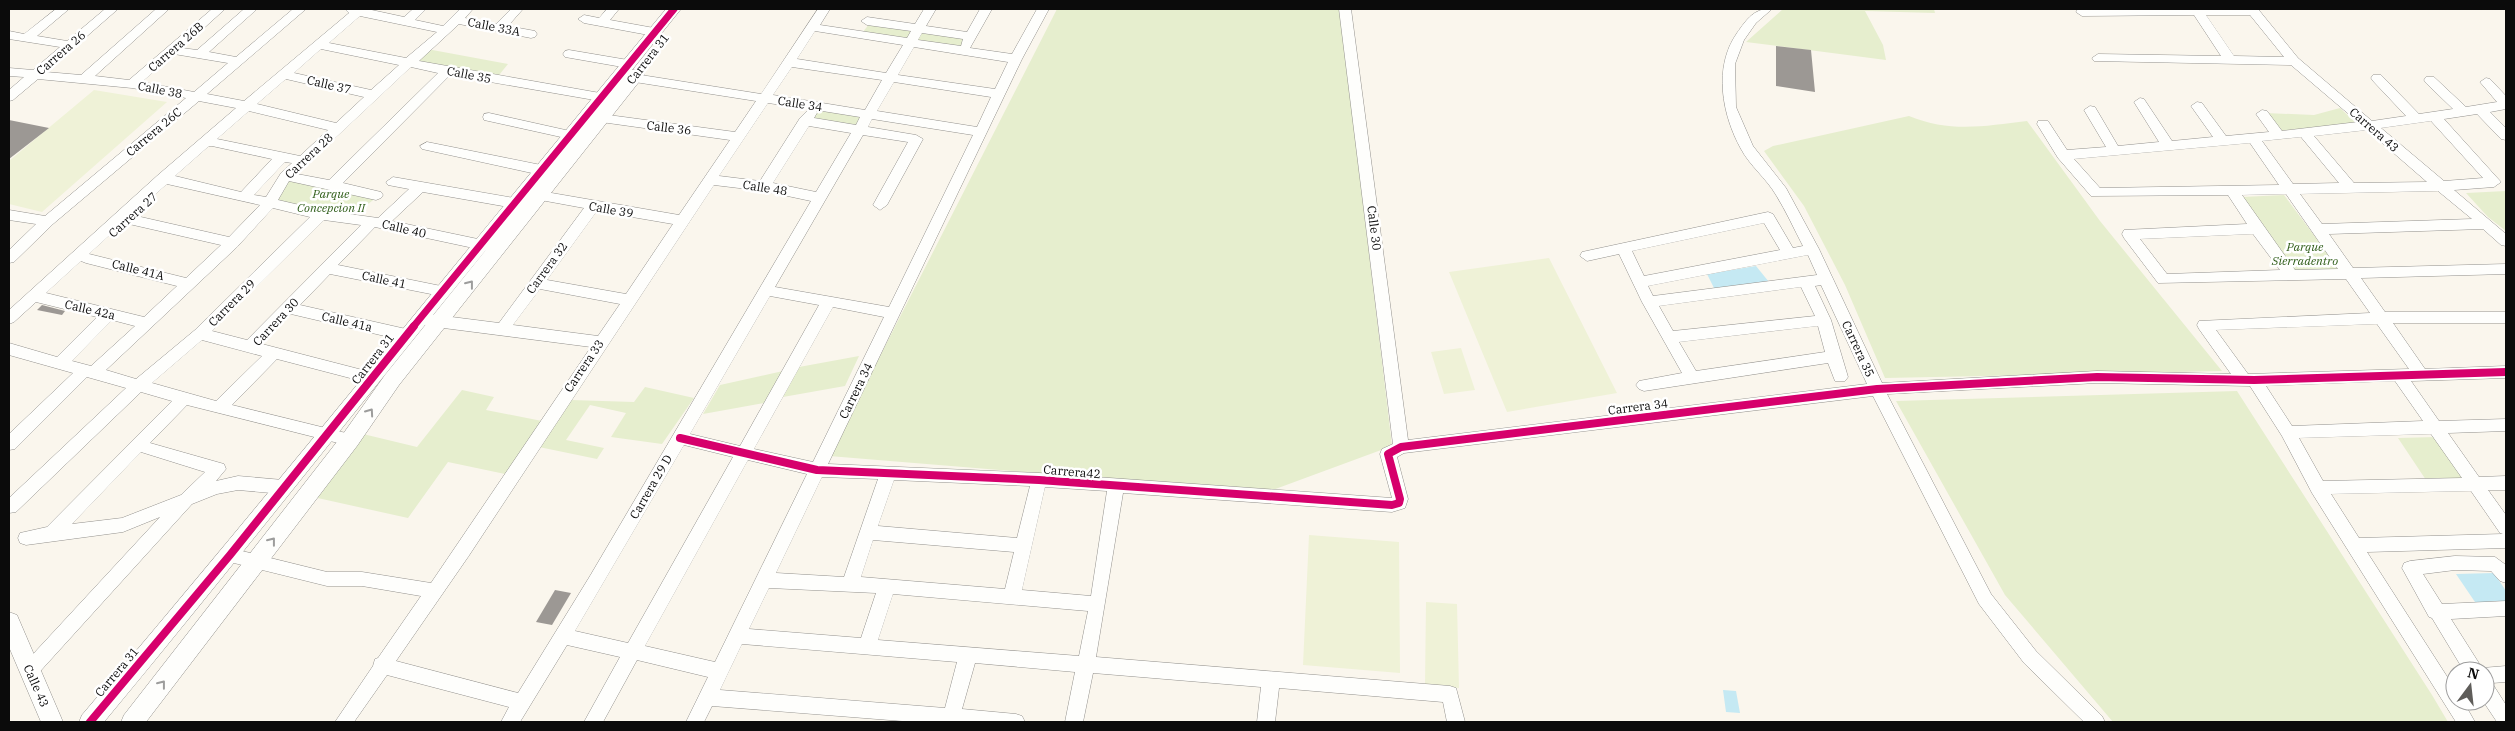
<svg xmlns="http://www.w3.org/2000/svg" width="2515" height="731" viewBox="0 0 2515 731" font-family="'IBM Plex Serif',serif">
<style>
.green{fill:#e6eece}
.pitch{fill:#eff2d7}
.water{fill:#c5e9f3}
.building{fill:#9c9894}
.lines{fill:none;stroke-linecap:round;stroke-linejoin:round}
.minor-casing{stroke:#93918d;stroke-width:1}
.tertiary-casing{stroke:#93918d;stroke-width:1}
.minor{fill:#fefefc;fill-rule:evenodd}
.tertiary{fill:#fefefc;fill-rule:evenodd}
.cycleway-far1-casing{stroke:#fff;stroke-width:9}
.cycleway-casing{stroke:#fff;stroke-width:11}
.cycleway-far1{stroke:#d6006c;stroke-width:7}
.cycleway{stroke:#d6006c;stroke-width:8}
.oneway{stroke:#9d9d9c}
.labels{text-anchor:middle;stroke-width:5;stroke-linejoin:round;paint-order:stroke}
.street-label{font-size:12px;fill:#0b0b0b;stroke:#fff}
.park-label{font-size:12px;font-style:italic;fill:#33601d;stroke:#fff}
</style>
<rect width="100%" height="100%" fill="#faf6ed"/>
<path class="green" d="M 1057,9 L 1340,9 L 1392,446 L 1267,492 L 829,456 Z
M 1783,9 L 1934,9 L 1935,13 L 1865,11 L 1883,45 L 1886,60 L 1746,42 Z
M 870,23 L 914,29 L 907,40 L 862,33 Z
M 921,31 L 967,38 L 960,48 L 916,40 Z
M 427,49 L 508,64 L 495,80 L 408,63 Z
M 2340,108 L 2356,123 L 2278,131 L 2265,113 L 2314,115 Z
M 817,109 L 862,117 L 855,128 L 809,120 Z
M 1909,116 C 1950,133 1985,126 2027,121 L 2100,221 L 2222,371 L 1885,378 L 1845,285 L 1804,206 L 1764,151 L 1773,146 Z
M 286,176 L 382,193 L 348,220 L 271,205 Z
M 2506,191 L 2506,231 L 2488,217 L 2466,193 Z
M 2284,195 L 2340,270 L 2296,272 L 2242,197 Z
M 859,356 L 845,386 L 783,397 L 799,367 Z
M 783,371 L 764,403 L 703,414 L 720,385 Z
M 645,387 L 694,398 L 662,444 L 611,437 L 626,413 L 590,405 L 566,440 L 604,448 L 597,459 L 539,447 L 571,400 L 634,402 Z
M 462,390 L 494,397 L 486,410 L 542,421 L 505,474 L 448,462 L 408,518 L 313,497 L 363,434 L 417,447 Z
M 2237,391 L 2432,695 L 2448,722 L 2113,722 L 2005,595 L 1896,401 Z
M 2436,437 L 2466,480 L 2426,480 L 2398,438 Z"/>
<path class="pitch" d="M 94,90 L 167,102 L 42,212 L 9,204 L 9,161 Z
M 1549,258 L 1617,393 L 1507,412 L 1449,272 Z
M 1461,348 L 1475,390 L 1444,394 L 1431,352 Z
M 1309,535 L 1399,542 L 1400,673 L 1303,665 Z
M 1426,602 L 1457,604 L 1459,688 L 1425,685 Z"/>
<path class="water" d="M 1756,266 L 1769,282 L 1715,290 L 1707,274 Z
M 2494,573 L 2506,591 L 2506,602 L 2475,602 L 2456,574 Z
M 1723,690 L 1736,691 L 1740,713 L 1726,712 Z"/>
<path class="building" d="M 1776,46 L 1811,50 L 1815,92 L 1776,86 Z
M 9,120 L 49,128 L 9,159 Z
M 42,305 L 65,311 L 62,315 L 37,310 Z
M 555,590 L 571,593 L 552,625 L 536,622 Z"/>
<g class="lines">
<defs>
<path id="minor" d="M 56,9 L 69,9 L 37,36 L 67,41 L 105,9 L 118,9 L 46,72 L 81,75 L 156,9 L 169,9 L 95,76 L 129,80 L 212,9 L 225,9 L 182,48 L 197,50 L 244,9 L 257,9 L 209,52 L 236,57 L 293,9 L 306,9 L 207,94 L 244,101 L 349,13 L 345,9 L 367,9 L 404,17 L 413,9 L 426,9 L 415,20 L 443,26 L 460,9 L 473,9 L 465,18 L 496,24 L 511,9 L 523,9 L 508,26 L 535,31 L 537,34 L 535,37 L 531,38 L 459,24 L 419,61 L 600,93 L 612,92 L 618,96 L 616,99 L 600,101 L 450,75 L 343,183 L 381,192 L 383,195 L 381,198 L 376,200 L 289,181 L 278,200 L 321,210 L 378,218 L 409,189 L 388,185 L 386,182 L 393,177 L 514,198 L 521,203 L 514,208 L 423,192 L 392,221 L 492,242 L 499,247 L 497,251 L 492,252 L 375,227 L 338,265 L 441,286 L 446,287 L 448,291 L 446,295 L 441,296 L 330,274 L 300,305 L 406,329 L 411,331 L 413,335 L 411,339 L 406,341 L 291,314 L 262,344 L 378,374 L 381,378 L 378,382 L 373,384 L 277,359 L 232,405 L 350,434 L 356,436 L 358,440 L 356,444 L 350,446 L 187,405 L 150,443 L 224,464 L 226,469 L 216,481 L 238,476 L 283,480 L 289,482 L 291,487 L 289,492 L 283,494 L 238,490 L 217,494 L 192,504 L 35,677 L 29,679 L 23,677 L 20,671 L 23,665 L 160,517 L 123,532 L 26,545 L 20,543 L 18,538 L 20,533 L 47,527 L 172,401 L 141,392 L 16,512 L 9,513 L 9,498 L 126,388 L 87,377 L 15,449 L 9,450 L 9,434 L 73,373 L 9,355 L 9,343 L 57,357 L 97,317 L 36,302 L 14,322 L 9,324 L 9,310 L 158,175 L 236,108 L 199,101 L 53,224 L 14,262 L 9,263 L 9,250 L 36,224 L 9,220 L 9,210 L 45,216 L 186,98 L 132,88 L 38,79 L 13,100 L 9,101 L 9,90 L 24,77 L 9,76 L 9,68 L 33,70 L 60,47 L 9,39 L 9,31 L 24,34 ZM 360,16 L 437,32 L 406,58 L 329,43 ZM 321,49 L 399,65 L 371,90 L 294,73 ZM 174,54 L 228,63 L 194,92 L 142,82 ZM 411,67 L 438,73 L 329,180 L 297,174 ZM 286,79 L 364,97 L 336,123 L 257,104 ZM 249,111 L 328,130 L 300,156 L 217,139 ZM 209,146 L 212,146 L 272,159 L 241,192 L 175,176 ZM 285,162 L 292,163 L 281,173 L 266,197 L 254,195 ZM 167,184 L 260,205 L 229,237 L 132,215 ZM 273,208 L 310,217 L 195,330 L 136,379 L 106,370 L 237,247 ZM 324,220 L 361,225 L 247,340 L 212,331 ZM 124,222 L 129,224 L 221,245 L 186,278 L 89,254 ZM 81,261 L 86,263 L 177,286 L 144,317 L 46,293 ZM 112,320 L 135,326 L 91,366 L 72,361 ZM 202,340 L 262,356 L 216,401 L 152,383 ZM 141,452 L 205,472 L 181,495 L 122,518 L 72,524 Z
M 607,9 L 619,9 L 610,20 L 654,28 L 660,32 L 654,36 L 584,23 L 578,19 L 584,15 L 599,18 Z
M 818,9 L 830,9 L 820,25 L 907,38 L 911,31 L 867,25 L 861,21 L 867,17 L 915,24 L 924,9 L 936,9 L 926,26 L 967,32 L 980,9 L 992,9 L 970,48 L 1012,54 L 1037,9 L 1049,9 L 1022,59 L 828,464 L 1039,473 L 1392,498 L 1380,454 L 1382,449 L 1393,444 L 1339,9 L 1351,9 L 1408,440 L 1867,384 L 1821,285 L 1815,286 L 1831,320 L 1848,377 L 1845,381 L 1835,381 L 1828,363 L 1644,391 L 1639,389 L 1636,385 L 1639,381 L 1682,373 L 1642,302 L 1619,254 L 1587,261 L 1580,256 L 1582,252 L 1768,212 L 1773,214 L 1793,248 L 1803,246 C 1794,229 1786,211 1776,195 C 1766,178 1750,166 1741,149 C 1722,115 1713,67 1737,33 C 1747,19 1754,8 1772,9 L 1756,23 L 1744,40 L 1735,64 L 1736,107 L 1753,146 L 1786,188 L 1819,249 L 1882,383 L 2097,371 L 2231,374 L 2199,329 L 2197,325 L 2199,321 L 2370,313 L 2346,279 L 2158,283 L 2124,238 L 2122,234 L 2124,230 L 2247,224 L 2228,195 L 2091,196 L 2058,158 L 2037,124 L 2038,121 L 2048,121 L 2067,150 L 2106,147 L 2084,110 L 2090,106 L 2095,107 L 2118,146 L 2159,142 L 2134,102 L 2140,98 L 2144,99 L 2172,141 L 2213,137 L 2191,106 L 2197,102 L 2202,103 L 2226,136 L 2269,132 L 2256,114 L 2262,110 L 2267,111 L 2282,131 L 2358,122 L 2291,65 L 2094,61 L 2092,58 L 2098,54 L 2221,56 L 2194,15 L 2082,16 L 2076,12 L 2078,9 L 2258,9 L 2298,58 L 2372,121 L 2406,116 L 2373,81 L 2371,78 L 2373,75 L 2381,75 L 2419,114 L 2453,109 L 2426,83 L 2424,80 L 2426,77 L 2434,77 L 2466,107 L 2497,102 L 2480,82 L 2486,78 L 2490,79 L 2506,96 L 2506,109 L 2490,112 L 2506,128 L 2506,140 L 2501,139 L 2477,114 L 2444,119 L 2501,182 L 2494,187 L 2454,190 L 2506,234 L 2506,246 L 2501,245 L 2483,229 L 2329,234 L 2353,268 L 2506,264 L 2506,274 L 2361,278 L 2385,312 L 2506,312 L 2506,323 L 2393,323 L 2425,369 L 2506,366 L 2506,378 L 2411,381 L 2439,421 L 2506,419 L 2506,431 L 2448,433 L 2479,477 L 2506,476 L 2506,490 L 2488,490 L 2506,515 L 2506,548 L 2367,552 L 2455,689 L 2455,701 L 2463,701 L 2475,722 L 2456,722 L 2312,493 L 2282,436 L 2250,386 L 2097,383 L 1887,394 L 1991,594 L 2036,651 L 2102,716 L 2105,722 L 2084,722 L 2024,663 L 1979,604 L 1873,396 L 1404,453 L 1397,457 L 1408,499 L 1405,508 L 1392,512 L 1123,493 L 1096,657 L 1450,686 L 1456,688 L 1465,722 L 1447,722 L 1443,702 L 1279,688 L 1275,722 L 1257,722 L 1261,687 L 1093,673 L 1083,722 L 1065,722 L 1075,672 L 975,663 L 962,709 L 1016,714 L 1022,716 L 1025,722 L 915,722 L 712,706 L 704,722 L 686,722 L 708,677 L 637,660 L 603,722 L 584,722 L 620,657 L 567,645 L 520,722 L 501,722 L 509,707 L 387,675 L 354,722 L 335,722 L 373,666 L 375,659 L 378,658 L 421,596 L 362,586 L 327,586 L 230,562 L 224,560 L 222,555 L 224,550 L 230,548 L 327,572 L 362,572 L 431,583 L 591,347 L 428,326 L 423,324 L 421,320 L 423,316 L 428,314 L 499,323 L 584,208 L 535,199 L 533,196 L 535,193 L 540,191 L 679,215 L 730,140 L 601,122 L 596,121 L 595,118 L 596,115 L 601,114 L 735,132 L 756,101 L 622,80 L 618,79 L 616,76 L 618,73 L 622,72 L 761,94 ZM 2206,15 L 2250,15 L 2284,57 L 2234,56 ZM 815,31 L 903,45 L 886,73 L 797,59 ZM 922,33 L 963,39 L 961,46 L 918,40 ZM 914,47 L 1008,62 L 995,89 L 898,75 ZM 792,67 L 882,80 L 865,110 L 773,95 ZM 894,82 L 991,97 L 977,127 L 877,111 ZM 768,103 L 809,109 L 800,118 L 760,181 L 719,176 ZM 816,110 L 860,117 L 856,125 L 814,118 L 817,113 ZM 872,119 L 973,135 L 889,307 L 775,287 L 863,135 L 908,142 L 873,205 L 880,210 L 887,205 L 923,139 L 916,135 L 868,127 ZM 2431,121 L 2483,178 L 2444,181 L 2381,128 ZM 809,126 L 851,133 L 816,192 L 773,183 ZM 2367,130 L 2427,182 L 2354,183 L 2314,136 ZM 2301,137 L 2339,183 L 2293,184 L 2262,141 ZM 2250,143 L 2279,185 L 2100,188 L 2074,159 ZM 714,185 L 764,191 L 811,201 L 590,576 L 518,693 L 396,661 L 468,557 ZM 2438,191 L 2472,219 L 2322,224 L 2300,194 ZM 2286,194 L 2338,269 L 2295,270 L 2242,195 ZM 597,211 L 673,224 L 626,294 L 547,280 ZM 1764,223 L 1780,250 L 1644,276 L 1632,251 ZM 2253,234 L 2280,270 L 2167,274 L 2140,239 ZM 1808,255 L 1817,275 L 1653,296 L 1648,286 ZM 1801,287 L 1815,316 L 1673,331 L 1659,306 ZM 540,289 L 620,304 L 598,336 L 513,325 ZM 770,296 L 819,305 L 740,446 L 690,434 ZM 833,307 L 884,317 L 813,462 L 754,449 ZM 2377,324 L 2409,369 L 2248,374 L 2216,330 ZM 1818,326 L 1825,352 L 1696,371 L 1679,342 ZM 2395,381 L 2423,421 L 2292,426 L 2266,386 ZM 2431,434 L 2462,478 L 2323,481 L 2299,438 ZM 684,445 L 733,457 L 628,643 L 575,631 ZM 748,460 L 807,474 L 715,662 L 645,646 ZM 822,477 L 878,479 L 844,577 L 776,573 ZM 894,480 L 1030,486 L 1017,538 L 878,526 ZM 1045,487 L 1107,491 L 1091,596 L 1022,590 ZM 2471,491 L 2500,533 L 2503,534 L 2359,538 L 2331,494 ZM 873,540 L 1014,552 L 1005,589 L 861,577 ZM 769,588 L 876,593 L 861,638 L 749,629 ZM 893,594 L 1088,611 L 1079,656 L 878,640 ZM 742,644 L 957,662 L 945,708 L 720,690 Z
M 569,50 L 628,60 L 634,64 L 628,68 L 565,57 L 563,54 L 565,51 Z
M 489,113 L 570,131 L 577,135 L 570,139 L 484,120 L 483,117 L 484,114 Z
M 427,142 L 541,165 L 548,170 L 541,175 L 422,149 L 420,146 Z
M 2455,556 L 2495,557 L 2506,565 L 2506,583 L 2500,581 L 2491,571 L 2455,570 L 2423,574 L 2442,604 L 2506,601 L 2506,616 L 2451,619 L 2482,668 L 2506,666 L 2506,682 L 2492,683 L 2506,705 L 2506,722 L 2497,722 L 2483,701 L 2485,671 L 2464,671 L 2432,618 L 2429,617 L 2402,568 L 2404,563 L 2410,561 Z"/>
<path id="tertiary" d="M 666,9 L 681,9 L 632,70 L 642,70 L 644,74 L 642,78 L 399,385 L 357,446 L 146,722 L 121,722 L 124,715 L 343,434 L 385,375 L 494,240 C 363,400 236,563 104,722 L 79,722 L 82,715 C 280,482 471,244 666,9 Z
M 9,612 L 17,615 L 63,722 L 41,722 L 9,647 Z"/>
</defs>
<use href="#minor" class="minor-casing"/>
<use href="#tertiary" class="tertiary-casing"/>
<use href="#minor" class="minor"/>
<use href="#tertiary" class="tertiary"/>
<defs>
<path id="cycleway-far1" d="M 413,327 L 674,9"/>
<path id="cycleway" d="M 680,438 L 817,470 L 1039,480 L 1392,505 L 1399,503 L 1400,499 L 1388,454 L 1401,447 L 1877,389 L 2097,377 L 2254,380 L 2506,372
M 90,722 L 230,555 L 414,326"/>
</defs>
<use href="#cycleway-far1" class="cycleway-far1-casing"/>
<use href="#cycleway" class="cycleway-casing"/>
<use href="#cycleway-far1" class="cycleway-far1"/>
<use href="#cycleway" class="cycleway"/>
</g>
<defs><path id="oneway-chevron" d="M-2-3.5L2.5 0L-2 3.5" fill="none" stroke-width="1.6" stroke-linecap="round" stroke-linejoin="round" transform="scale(1.25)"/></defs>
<g class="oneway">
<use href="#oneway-chevron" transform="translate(470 284) rotate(-52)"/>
<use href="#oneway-chevron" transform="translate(370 412) rotate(-55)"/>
<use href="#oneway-chevron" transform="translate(272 541) rotate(-52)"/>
<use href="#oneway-chevron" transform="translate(162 684) rotate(-52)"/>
</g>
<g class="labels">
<g class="street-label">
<text transform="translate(494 27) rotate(11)" y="4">Calle 33A</text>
<text transform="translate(176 47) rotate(-41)" y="4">Carrera 26B</text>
<text transform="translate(61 53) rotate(-41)" y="4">Carrera 26</text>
<text transform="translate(648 59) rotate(-52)" y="4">Carrera 31</text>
<text transform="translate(469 75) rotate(11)" y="4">Calle 35</text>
<text transform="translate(329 85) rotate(13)" y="4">Calle 37</text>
<text transform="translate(160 90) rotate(11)" y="4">Calle 38</text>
<text transform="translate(800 104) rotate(9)" y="4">Calle 34</text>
<text transform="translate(669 128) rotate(7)" y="4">Calle 36</text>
<text transform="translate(2374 130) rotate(41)" y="4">Carrera 43</text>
<text transform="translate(154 132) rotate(-40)" y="4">Carrera 26C</text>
<text transform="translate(309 156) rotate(-43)" y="4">Carrera 28</text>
<text transform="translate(765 188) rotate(9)" y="4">Calle 48</text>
<text transform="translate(611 210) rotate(10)" y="4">Calle 39</text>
<text transform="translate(133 215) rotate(-42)" y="4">Carrera 27</text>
<text transform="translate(1374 228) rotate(83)" y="4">Calle 30</text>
<text transform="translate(404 229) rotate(13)" y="4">Calle 40</text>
<text transform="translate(547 268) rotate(-54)" y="4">Carrera 32</text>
<text transform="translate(138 270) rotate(14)" y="4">Calle 41A</text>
<text transform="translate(384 280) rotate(12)" y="4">Calle 41</text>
<text transform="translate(232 303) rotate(-45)" y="4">Carrera 29</text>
<text transform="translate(90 310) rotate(13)" y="4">Calle 42a</text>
<text transform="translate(276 322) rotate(-47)" y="4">Carrera 30</text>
<text transform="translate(347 322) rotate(13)" y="4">Calle 41a</text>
<text transform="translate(1858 349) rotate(65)" y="4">Carrera 35</text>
<text transform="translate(373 359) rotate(-52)" y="4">Carrera 31</text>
<text transform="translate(584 366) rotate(-56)" y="4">Carrera 33</text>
<text transform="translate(856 391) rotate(-64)" y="4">Carrera 34</text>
<text transform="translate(1638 407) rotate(-7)" y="4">Carrera 34</text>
<text transform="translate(1072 472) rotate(5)" y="4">Carrera42</text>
<text transform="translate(651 487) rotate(-60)" y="4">Carrera 29 D</text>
<text transform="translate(117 672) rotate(-50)" y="4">Carrera 31</text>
<text transform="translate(36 686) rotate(66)" y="4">Calle 43</text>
</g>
<g class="park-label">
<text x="331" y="198">Parque<tspan x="331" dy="14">Concepcion II</tspan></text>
<text x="2305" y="251">Parque<tspan x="2305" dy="14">Sierradentro</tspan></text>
</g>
</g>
<rect width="2515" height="731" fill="none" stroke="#0b0b0b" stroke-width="20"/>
<g transform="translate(2470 686) rotate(15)"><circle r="24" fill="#ffffff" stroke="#9d9d9d"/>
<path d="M0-4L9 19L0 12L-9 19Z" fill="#5f5d5a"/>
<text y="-8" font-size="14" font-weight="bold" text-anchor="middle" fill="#0b0b0b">N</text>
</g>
</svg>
